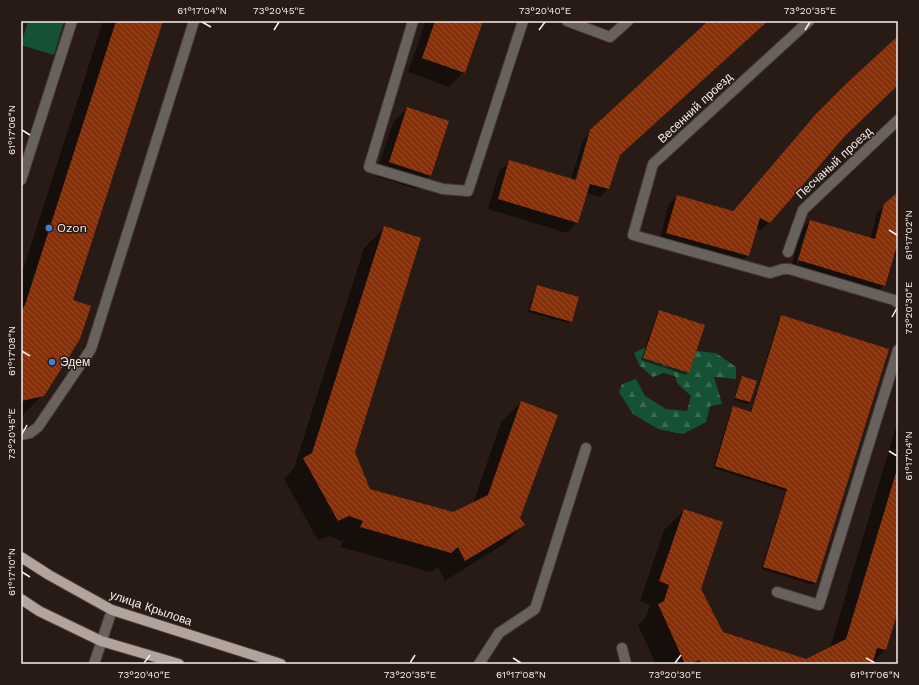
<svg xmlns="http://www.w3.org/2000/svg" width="919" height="685" viewBox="0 0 919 685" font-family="'Work Sans',sans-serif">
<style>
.green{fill:#155233}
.forest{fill:url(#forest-firs)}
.shadow{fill:#0007;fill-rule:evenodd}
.building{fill:url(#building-back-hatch)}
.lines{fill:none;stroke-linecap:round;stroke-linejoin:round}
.minor-casing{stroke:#453934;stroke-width:12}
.major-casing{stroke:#453934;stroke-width:12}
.minor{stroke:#68615d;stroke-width:10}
.major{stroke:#b2a39c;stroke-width:10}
.ticks{fill:none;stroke:#f8eeeb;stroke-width:1.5}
.shop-dot{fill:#3f7fe0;stroke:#281b16;stroke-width:1.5}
.labels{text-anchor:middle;stroke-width:3;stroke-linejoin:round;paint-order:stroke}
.street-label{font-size:12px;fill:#f8eeeb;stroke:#281b16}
.poi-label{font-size:12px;fill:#f8eeeb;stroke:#281b16;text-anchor:start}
.neatline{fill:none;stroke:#f8eeeb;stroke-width:1.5}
.ticks-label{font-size:10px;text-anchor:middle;fill:#f8eeeb}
</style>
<defs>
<pattern id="forest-firs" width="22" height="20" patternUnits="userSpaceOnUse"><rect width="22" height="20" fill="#155233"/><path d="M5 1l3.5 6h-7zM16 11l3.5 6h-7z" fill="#386b51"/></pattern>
<pattern id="building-back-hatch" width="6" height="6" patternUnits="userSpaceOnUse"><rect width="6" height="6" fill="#872f07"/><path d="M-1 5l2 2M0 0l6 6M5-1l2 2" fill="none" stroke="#994d2b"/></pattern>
</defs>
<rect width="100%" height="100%" fill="#281b16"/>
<path class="green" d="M 28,21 L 64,21 L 54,55 L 21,45 Z"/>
<path class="forest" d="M 646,347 L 643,358 L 689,373 L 696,351 L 716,353 L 736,367 L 736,379 L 714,377 L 722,404 L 710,406 L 706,422 L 683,434 L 658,429 L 633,414 L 619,392 L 622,384 L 636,379 L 645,396 L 666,409 L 687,411 L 691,396 L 677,383 L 675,376 L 664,373 L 653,377 L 640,366 L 634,353 Z"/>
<path class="shadow" d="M 103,21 L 161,21 L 72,301 L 43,395 L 21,417 L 21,276 Z
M 426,21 L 482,21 L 464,72 L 449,87 L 408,72 Z
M 710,21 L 767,21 L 619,155 L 609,188 L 600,197 L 586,193 L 577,222 L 567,233 L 488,209 L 499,171 L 510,161 L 571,179 L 583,140 ZM 586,143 L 588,143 L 575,185 L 575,179 Z
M 898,37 L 898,84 L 841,138 L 769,222 L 761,230 L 756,228 L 748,256 L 740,264 L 659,241 L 669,204 L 677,196 L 732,211 L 807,124 L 847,84 Z
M 407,108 L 430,175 L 416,189 L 375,176 L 393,123 Z
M 898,193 L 898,256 L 893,255 L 884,285 L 876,293 L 791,268 L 802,229 L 810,221 L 870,239 L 877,213 ZM 806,230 L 808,230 L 798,265 L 796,264 Z
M 384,228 L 354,453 L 369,489 L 453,513 L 473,504 L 501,422 L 521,402 L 519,518 L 524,524 L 504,544 L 445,581 L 438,567 L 430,572 L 340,547 L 343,542 L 329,536 L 318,540 L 284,479 L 294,468 L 364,248 Z
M 538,286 L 571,321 L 568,323 L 528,312 L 535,289 Z
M 659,311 L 688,372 L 686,375 L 641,360 L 657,313 Z
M 781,316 L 888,349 L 815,583 L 813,585 L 761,569 L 786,491 L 713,468 L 731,410 L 733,408 L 750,413 L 779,318 Z
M 742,377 L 750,402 L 747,404 L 734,400 L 740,380 Z
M 898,420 L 898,608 L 885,650 L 873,662 L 874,664 L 656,664 L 638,625 L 646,617 L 650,605 L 640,601 L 664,530 L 684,510 L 699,589 L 723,633 L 806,660 L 830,648 Z"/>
<path class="building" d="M 116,21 L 163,21 L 73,300 L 91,306 L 80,339 L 44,396 L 21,401 L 21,312 L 25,305 Z
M 435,21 L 483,21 L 465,73 L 422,58 Z
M 708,21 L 768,21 L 620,155 L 609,189 L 590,184 L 578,223 L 498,199 L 509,160 L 576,180 L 590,130 Z
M 898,36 L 898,85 L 844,137 L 770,223 L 760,218 L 749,256 L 666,233 L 677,195 L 733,211 L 815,115 L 847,83 Z
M 407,107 L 449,121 L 431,176 L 389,162 Z
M 898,192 L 898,246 L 897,246 L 885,286 L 798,260 L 810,220 L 875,239 L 884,204 Z
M 384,226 L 421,238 L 355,452 L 370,489 L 453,512 L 488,495 L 521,401 L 558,415 L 520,518 L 525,525 L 465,561 L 458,547 L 451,553 L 360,527 L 363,521 L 349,516 L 338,521 L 303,458 L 312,453 Z
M 537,285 L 579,297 L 572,322 L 530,310 Z
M 659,310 L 705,325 L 689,373 L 643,358 Z
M 781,315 L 889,349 L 816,583 L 763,567 L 787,489 L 715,466 L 733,406 L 751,412 Z
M 742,376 L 757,381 L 750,402 L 735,398 Z
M 898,466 L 898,611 L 886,650 L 877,648 L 873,661 L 875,664 L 701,664 L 699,660 L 691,664 L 685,664 L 658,604 L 664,601 L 669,585 L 659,581 L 684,509 L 723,522 L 701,589 L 723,632 L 806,659 L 846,639 Z"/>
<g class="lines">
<defs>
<path id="minor" d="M 413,21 L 369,167 L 443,189 L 468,191 L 523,21
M 567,21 L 610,37 L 628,21
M 809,21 L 653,164 L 633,235 L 770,273 L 783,269 L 789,269 L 894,300 L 898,303
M 21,180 L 72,21
M 788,252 L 803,210 L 898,120
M 21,435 L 30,433 L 38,427 L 91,349 L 194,21
M 777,592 L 819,605 L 898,350
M 622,648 L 626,664
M 94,664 L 112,610
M 479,664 L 499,633 L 535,609 L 586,448"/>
<path id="major" d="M 21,557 L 49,575 L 112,610 L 281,664
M 21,599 L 39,611 L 101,641 L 179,664"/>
</defs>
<use href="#minor" class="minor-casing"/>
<use href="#major" class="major-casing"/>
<use href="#minor" class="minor"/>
<use href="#major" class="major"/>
</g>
<path class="ticks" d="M 202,22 L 211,27M 274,30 L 279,22M 539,30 L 545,22M 805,30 L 810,22M 22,130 L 30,135M 889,230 L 897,235M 892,317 L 897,308M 22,351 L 30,356M 22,434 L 27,425M 889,451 L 897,456M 22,572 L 30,577M 513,658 L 521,663M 866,658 L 875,663M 144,663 L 150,655M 410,663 L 415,655M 675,663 L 681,655"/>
<g class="shop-dot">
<circle cx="49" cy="228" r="4"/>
<circle cx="52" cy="362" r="4"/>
</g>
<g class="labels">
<g class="street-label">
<text transform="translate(695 108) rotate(-43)" y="4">Весенний проезд</text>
<text transform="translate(834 163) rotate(-43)" y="4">Песчаный проезд</text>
<text transform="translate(151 608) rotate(19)" y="4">улица Крылова</text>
</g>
<g class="poi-label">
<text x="57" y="232">Ozon</text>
<text x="60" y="366">Эдем</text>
</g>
</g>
<rect width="919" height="685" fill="none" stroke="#281b16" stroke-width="44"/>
<rect x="22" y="22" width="875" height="641" class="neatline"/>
<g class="ticks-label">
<text x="202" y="14">61°17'04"N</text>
<text x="279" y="14">73°20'45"E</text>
<text x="545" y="14">73°20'40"E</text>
<text x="810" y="14">73°20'35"E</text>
<text transform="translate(11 130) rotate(-90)" y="4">61°17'06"N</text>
<text transform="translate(908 235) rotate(-90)" y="4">61°17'02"N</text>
<text transform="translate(908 308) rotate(-90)" y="4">73°20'30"E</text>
<text transform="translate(11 351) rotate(-90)" y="4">61°17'08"N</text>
<text transform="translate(11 434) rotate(-90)" y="4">73°20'45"E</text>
<text transform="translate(908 456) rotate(-90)" y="4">61°17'04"N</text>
<text transform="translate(11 572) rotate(-90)" y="4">61°17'10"N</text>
<text x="144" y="678">73°20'40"E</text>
<text x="410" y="678">73°20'35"E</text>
<text x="521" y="678">61°17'08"N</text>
<text x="675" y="678">73°20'30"E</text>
<text x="875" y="678">61°17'06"N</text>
</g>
</svg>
